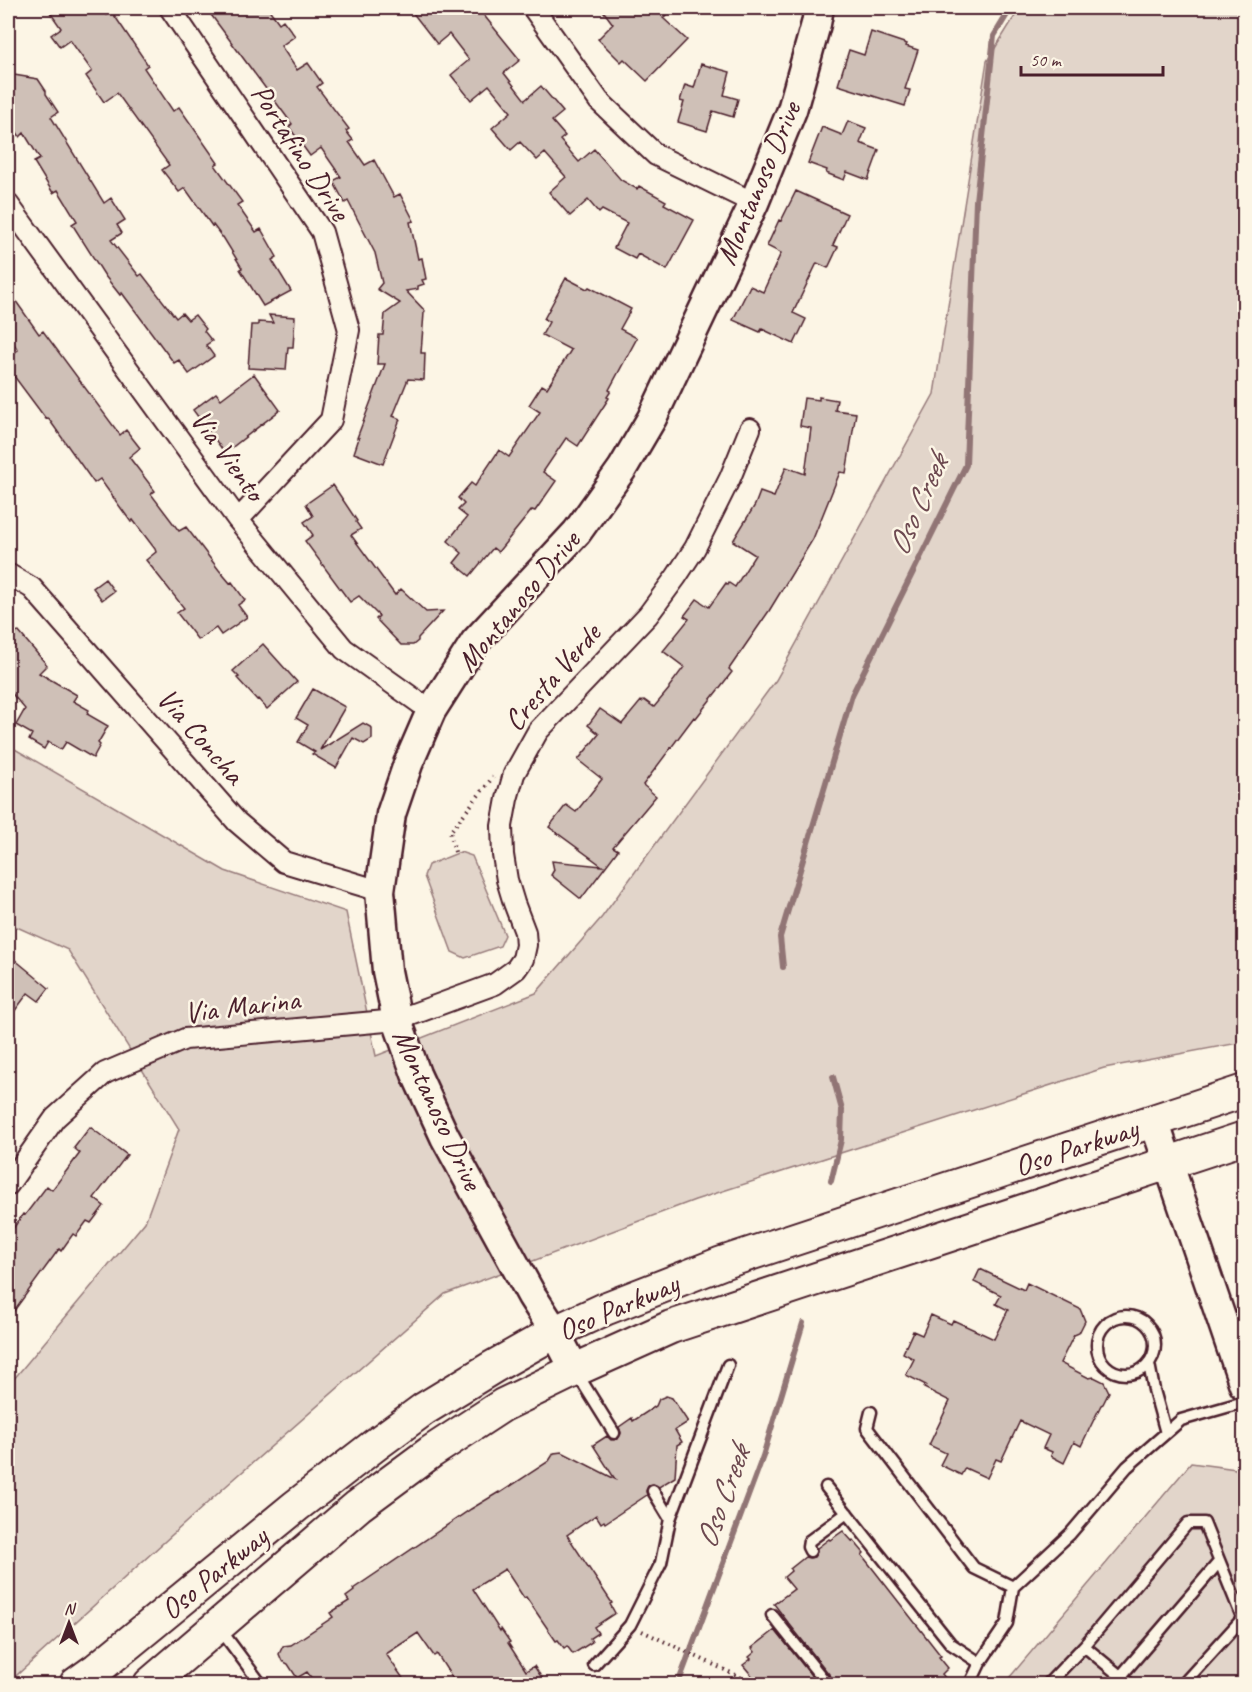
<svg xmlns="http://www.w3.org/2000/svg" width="1252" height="1692" viewBox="0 0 1252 1692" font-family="Caveat,sans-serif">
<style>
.green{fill:#e2d5ca;stroke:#967a7a;stroke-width:1.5}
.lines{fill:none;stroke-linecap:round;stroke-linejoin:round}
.stream{stroke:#917474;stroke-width:6}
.building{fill:#cfc0b7;stroke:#4a1f2b;stroke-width:1.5}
.lane-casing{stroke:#4a1f2b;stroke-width:15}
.street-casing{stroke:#4a1f2b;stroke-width:24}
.secondary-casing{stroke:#4a1f2b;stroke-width:33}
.primary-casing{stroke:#4a1f2b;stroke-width:36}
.path{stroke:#4a1f2b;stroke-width:4;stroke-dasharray:1.5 4.5;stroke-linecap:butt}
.lane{stroke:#fcf5e5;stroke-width:10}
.street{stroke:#fcf5e5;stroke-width:20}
.secondary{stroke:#fcf5e5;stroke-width:28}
.primary{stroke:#fcf5e5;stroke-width:32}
.labels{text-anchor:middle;stroke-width:5;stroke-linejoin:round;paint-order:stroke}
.street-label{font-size:30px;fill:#4a1f2b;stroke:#fcf5e5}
.water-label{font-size:32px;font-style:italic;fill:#6d4950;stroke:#fcf5e5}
</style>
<rect width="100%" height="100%" fill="#fcf5e5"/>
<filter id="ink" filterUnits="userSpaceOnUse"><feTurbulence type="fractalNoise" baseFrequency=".0167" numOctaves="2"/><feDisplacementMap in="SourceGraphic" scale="12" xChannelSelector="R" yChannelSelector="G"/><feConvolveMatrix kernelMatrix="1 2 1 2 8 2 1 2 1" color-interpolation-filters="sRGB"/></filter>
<g filter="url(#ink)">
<path class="green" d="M 1020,8 L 1244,8 L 1244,1042 L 1104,1068 L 695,1200 L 445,1294 L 225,1487 L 8,1683 L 8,1386 L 145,1222 L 179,1129 L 68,950 L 8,923 L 8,745 L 225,871 L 346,912 L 376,1056 L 536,993 L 602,917 L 776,680 L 934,394 L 987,61 Z
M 460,852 L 472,856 L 505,935 L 500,946 L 465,958 L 452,952 L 424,876 L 428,865 Z
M 1191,1463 L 1236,1469 L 1244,1494 L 1244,1684 L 1004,1684 Z"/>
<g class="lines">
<path class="stream" d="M 783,967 L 780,937 L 852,695 L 966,465 L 976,201 L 994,36 L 1011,8
M 831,1181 L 841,1140 L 842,1110 L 833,1077
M 678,1684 L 763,1456 L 803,1323"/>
</g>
<path class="building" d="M 47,8 L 101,8 L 106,15 L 112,12 L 148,65 L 144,68 L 173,111 L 179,107 L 218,163 L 215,165 L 242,202 L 237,205 L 256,232 L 261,229 L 277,257 L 272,260 L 291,291 L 263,306 L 240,269 L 242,268 L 223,237 L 222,237 L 213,225 L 212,226 L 185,188 L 179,192 L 162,170 L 169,165 L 117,93 L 104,102 L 86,76 L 92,71 L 70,40 L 60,47 L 51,35 L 61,28 Z
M 206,8 L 268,8 L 279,23 L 283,20 L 295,36 L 281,46 L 297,70 L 308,63 L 322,83 L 317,87 L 349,129 L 346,131 L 353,140 L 349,142 L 365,165 L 374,160 L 394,197 L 400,194 L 414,221 L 410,222 L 418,259 L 422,258 L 426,279 L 422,280 L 424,284 L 418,286 L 418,289 L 406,291 L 425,311 L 424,313 L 421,353 L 425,353 L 424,380 L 408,379 L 393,416 L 400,419 L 383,464 L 354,453 L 359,438 L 357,438 L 385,364 L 377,364 L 379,335 L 383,335 L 385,314 L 400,303 L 377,289 L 382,283 L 375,253 L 348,201 L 345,203 L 333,181 L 341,177 L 321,148 L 310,156 L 289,127 L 292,124 Z
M 409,8 L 478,8 L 520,60 L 504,73 L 525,100 L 541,86 L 563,112 L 552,121 L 565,136 L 560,140 L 579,162 L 594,149 L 621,180 L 637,189 L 639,186 L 666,201 L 664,204 L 694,220 L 667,270 L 638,254 L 635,259 L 614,248 L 627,223 L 602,210 L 599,213 L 588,200 L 570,216 L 549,192 L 566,177 L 545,153 L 537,160 L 520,142 L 511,150 L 492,128 L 511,112 L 489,85 L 471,100 L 451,75 L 469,60 L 449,34 L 437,44 Z
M 601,8 L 673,8 L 663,18 L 687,40 L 647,81 L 624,59 L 621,62 L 598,39 L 613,24 Z
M 871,32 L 907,44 L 906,46 L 918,50 L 905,89 L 910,90 L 905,106 L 838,85 L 849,50 L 864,55 Z
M 701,64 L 730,72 L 724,95 L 738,99 L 733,117 L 713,111 L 707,131 L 678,122 L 684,102 L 680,101 L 685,85 L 694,88 Z
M 8,74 L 38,79 L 46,91 L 46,94 L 58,112 L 51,117 L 104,203 L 111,198 L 125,220 L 117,225 L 122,233 L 111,240 L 139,276 L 142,274 L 176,318 L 182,313 L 188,320 L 195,315 L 206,329 L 204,331 L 212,341 L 206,345 L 214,356 L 189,374 L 179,360 L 174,363 L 122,293 L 120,295 L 105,276 L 72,224 L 77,221 L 58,190 L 53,193 L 34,162 L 40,159 L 24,133 L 20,137 L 8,119 Z
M 848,121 L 866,128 L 860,143 L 879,150 L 868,180 L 847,172 L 844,180 L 826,173 L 827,170 L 808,163 L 822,127 L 842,135 Z
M 796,191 L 847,214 L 833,245 L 838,247 L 828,268 L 817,263 L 793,313 L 806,319 L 794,344 L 762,329 L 760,332 L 733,320 L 750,286 L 763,292 L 781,253 L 767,246 L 779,220 L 781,221 Z
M 566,278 L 587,289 L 589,287 L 631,309 L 620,329 L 637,338 L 609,390 L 611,391 L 607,397 L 609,398 L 578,446 L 566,438 L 543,472 L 556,481 L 535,511 L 532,510 L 498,552 L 493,548 L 470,576 L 454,563 L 462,553 L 448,541 L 467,517 L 458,510 L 464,504 L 458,498 L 471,483 L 475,486 L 499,450 L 509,457 L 540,412 L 529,405 L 542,385 L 547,388 L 571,350 L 542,335 L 549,322 L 544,319 Z
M 8,290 L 39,334 L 43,331 L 120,435 L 126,430 L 140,448 L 129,457 L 155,491 L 151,494 L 179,531 L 186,527 L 219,570 L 230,583 L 232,582 L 245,600 L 238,605 L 247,617 L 221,635 L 216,628 L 198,640 L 177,613 L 184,608 L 146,560 L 156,552 L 155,549 L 133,520 L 131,522 L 100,479 L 94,483 L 48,418 L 46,419 L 14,376 L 8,381 L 8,357 L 18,350 L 8,335 Z
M 269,315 L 295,317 L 293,347 L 288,347 L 286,370 L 248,368 L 251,325 L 258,325 L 258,322 L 273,323 Z
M 254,374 L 280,410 L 225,453 L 193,410 L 216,393 L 221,399 Z
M 819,397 L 837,400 L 835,410 L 856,413 L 846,473 L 840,472 L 813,539 L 769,611 L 729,669 L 732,672 L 696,718 L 694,717 L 643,785 L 656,796 L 613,847 L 618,850 L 581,899 L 551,875 L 554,870 L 552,861 L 602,866 L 549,827 L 566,805 L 576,812 L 602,779 L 578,760 L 599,734 L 588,725 L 600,709 L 622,724 L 641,701 L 642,702 L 644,700 L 654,707 L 669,689 L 669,687 L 684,667 L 663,651 L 689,619 L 684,616 L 697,599 L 709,607 L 726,583 L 728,585 L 729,583 L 735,587 L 755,555 L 733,541 L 755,505 L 760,492 L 774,497 L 786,467 L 805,474 L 811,428 L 800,426 L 804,398 L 819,400 Z
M 333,485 L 357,521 L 356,522 L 361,529 L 351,535 L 395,595 L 401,589 L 426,612 L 443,611 L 418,638 L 418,641 L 413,645 L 401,645 L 376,619 L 379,616 L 359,596 L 350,602 L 305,541 L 313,535 L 304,522 L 313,516 L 306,504 Z
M 105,579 L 114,591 L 102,600 L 93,588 Z
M 18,631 L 47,665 L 39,673 L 77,695 L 73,701 L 89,710 L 87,714 L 108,726 L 98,743 L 100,745 L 93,758 L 66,742 L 61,750 L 48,742 L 44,749 L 29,740 L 32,734 L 16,725 L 25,709 L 8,689 L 8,640 Z
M 263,644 L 297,682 L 267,709 L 258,699 L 257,700 L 237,678 L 239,677 L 233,671 Z
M 313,689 L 345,707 L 320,750 L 363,723 L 372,728 L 372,739 L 364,744 L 353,738 L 336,768 L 312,754 L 315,752 L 298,742 L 308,725 L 296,718 Z
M 8,954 L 49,988 L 39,1001 L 28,993 L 8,1020 Z
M 90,1127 L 127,1155 L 94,1198 L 104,1206 L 91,1223 L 87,1221 L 76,1236 L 73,1234 L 61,1251 L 59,1249 L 8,1319 L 8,1236 L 23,1214 L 25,1215 L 47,1186 L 52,1190 L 80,1153 L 74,1148 Z
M 980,1269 L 1024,1290 L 1027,1283 L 1080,1309 L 1085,1321 L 1079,1333 L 1074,1335 L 1060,1363 L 1089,1378 L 1094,1377 L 1104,1382 L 1109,1392 L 1103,1404 L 1101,1405 L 1081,1446 L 1074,1442 L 1064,1463 L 1051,1456 L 1052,1452 L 1043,1448 L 1049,1435 L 1020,1421 L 1001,1461 L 996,1459 L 987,1478 L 965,1468 L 961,1475 L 940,1465 L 946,1453 L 929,1445 L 950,1401 L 924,1388 L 926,1385 L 906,1375 L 914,1359 L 903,1353 L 913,1331 L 922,1335 L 931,1315 L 951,1324 L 953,1320 L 994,1339 L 1008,1310 L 996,1304 L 1001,1295 L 974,1282 Z
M 666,1396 L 672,1398 L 688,1422 L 675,1430 L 682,1442 L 677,1445 L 675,1477 L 659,1487 L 653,1484 L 649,1485 L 646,1491 L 647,1495 L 605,1523 L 604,1521 L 601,1523 L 596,1515 L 567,1535 L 612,1603 L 610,1604 L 615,1613 L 594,1627 L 598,1633 L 590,1638 L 592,1642 L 573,1654 L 567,1646 L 564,1648 L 558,1640 L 556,1641 L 526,1597 L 524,1598 L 505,1569 L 473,1589 L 500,1631 L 501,1629 L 510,1642 L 508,1643 L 526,1671 L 534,1666 L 546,1684 L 456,1684 L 437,1654 L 434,1656 L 418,1633 L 386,1654 L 407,1684 L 316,1684 L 307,1672 L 297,1678 L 288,1664 L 282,1661 L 279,1654 L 283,1646 L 291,1645 L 333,1617 L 330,1613 L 349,1601 L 346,1597 L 354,1591 L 353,1589 L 471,1509 L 499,1492 L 500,1493 L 549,1461 L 554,1453 L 562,1452 L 615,1479 L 593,1445 L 607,1436 L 611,1440 L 618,1439 L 621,1433 L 619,1427 L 632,1418 L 633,1421 L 656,1406 L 659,1399 Z
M 843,1531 L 852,1541 L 853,1540 L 864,1553 L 862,1555 L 941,1656 L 939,1657 L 948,1668 L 942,1674 L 950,1684 L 834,1684 L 833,1679 L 787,1621 L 774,1604 L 794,1589 L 784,1577 L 791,1571 L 790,1569 L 805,1557 L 809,1558 L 814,1557 L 817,1552 L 817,1548 L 829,1539 L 830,1540 Z
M 775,1630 L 818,1684 L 759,1684 L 743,1665 L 751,1659 L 749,1657 L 755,1652 L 752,1648 Z"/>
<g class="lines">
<defs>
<path id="lane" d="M1097 1345a29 29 0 1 1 58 0a29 29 0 1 1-58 0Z
M 1149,1364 L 1154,1390 L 1166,1433
M 576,1372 L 614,1433
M 871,1412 L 867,1428 L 974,1568 L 1013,1587
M 826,1487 L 951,1644 L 980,1663
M 653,1491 L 670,1519
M 810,1551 L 808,1547 L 809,1541 L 847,1513
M 772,1615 L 827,1684
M 220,1629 L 261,1684
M 1084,1646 L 1130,1684
M 594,1665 L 630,1625 L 661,1563 L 670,1519 L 728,1365
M 970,1684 L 980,1663 L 1007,1623 L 1013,1587 L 1070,1534 L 1127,1467 L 1181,1420 L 1244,1402
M 1048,1684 L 1084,1646 L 1188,1523 L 1204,1523 L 1244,1622
M 1114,1684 L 1219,1562
M 1183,1684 L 1243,1618"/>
<path id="street" d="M 170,8 L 322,232 L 349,330 L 331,420 L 238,520
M 533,8 L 599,101 L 656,155 L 754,203
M 8,204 L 238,520 L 344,649 L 431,711
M 8,574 L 32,588 L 237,822 L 284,862 L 380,891
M 8,1185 L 55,1118 L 105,1073 L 185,1039 L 397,1020 L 495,984 L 516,969 L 523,959 L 526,945 L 525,932 L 514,903 L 507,880 L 503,855 L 502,826 L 507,799 L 514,774 L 538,731 L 648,615 L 676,577 L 695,548 L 730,478 L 750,429"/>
<path id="secondary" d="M 1154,1121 L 1244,1385
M 575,1370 L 555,1332 L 532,1296 L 445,1137 L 416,1074 L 397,1020 L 387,971 L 380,891 L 391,814 L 408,764 L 431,711 L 475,642 L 577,532 L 622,469 L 652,418 L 754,203 L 792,110 L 816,24 L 819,8"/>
<path id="primary" d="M 76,1684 L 97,1669 L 296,1506 L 375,1445 L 424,1409 L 493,1367 L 555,1332 L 607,1308 L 722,1263 L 1244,1091
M 150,1684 L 358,1506 L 431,1452 L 503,1405 L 575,1370 L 671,1327 L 1244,1138"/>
</defs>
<use href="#lane" class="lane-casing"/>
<use href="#street" class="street-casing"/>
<use href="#secondary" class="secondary-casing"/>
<use href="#primary" class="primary-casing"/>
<path class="path" d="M 455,852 L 450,832 L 493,777
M 642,1631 L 742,1678"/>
<use href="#lane" class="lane"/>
<use href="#street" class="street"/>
<use href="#secondary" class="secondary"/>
<use href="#primary" class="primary"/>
</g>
</g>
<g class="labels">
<g class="street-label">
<text transform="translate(301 152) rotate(57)" y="10">Portafino Drive</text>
<text transform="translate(758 183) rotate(-67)" y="10">Montanoso Drive</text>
<text transform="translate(228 455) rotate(54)" y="10">Via Viento</text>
<text transform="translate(518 601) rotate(-50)" y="10">Montanoso Drive</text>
<text transform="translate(552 677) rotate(-49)" y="10">Cresta Verde</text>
<text transform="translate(201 736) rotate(49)" y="10">Via Concha</text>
<text transform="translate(242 1006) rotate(-7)" y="10">Via Marina</text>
<text transform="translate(438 1109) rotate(65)" y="10">Montanoso Drive</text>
<text transform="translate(1076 1147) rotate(-18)" y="10">Oso Parkway</text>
<text transform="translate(618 1307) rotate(-23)" y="10">Oso Parkway</text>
<text transform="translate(214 1573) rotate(-39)" y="10">Oso Parkway</text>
</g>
<g class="water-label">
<text transform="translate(917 505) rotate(-66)" y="11">Oso Creek</text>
<text transform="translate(722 1497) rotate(-70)" y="11">Oso Creek</text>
</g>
</g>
<rect width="1252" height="1692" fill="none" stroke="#fcf5e5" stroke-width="30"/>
<rect x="15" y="15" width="1222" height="1662" fill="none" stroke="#4a1f2b" stroke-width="2" filter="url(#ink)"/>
<g transform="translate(69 1623)" stroke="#fcf5e5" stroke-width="4.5" paint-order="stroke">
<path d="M0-4.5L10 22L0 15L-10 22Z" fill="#4a1f2b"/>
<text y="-9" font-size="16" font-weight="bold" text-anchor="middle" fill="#4a1f2b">N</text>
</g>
<path d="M1021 66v9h142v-9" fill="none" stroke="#4a1f2b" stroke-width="3"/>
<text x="1030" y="66" font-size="18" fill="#4a1f2b" stroke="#fcf5e5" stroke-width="4.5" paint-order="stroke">50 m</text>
</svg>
